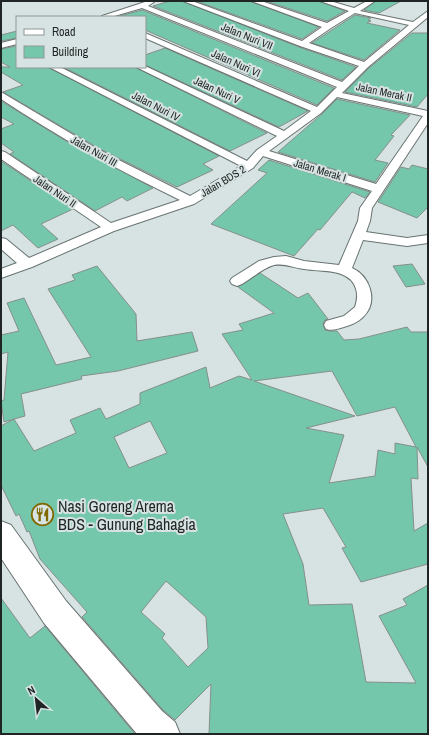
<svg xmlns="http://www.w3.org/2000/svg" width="429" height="735" viewBox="0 0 429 735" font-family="'Archivo Narrow',sans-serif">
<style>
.building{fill:#74c7ab;stroke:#858f8b;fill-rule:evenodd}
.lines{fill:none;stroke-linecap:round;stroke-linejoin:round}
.street-casing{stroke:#687472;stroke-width:2}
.secondary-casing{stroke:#687472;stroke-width:2}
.street{fill:#fff;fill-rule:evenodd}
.secondary{fill:#fff;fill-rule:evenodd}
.labels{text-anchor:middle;stroke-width:4;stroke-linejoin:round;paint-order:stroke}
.far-street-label{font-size:11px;fill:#1f2424;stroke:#d7e3e2}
.near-poi-label{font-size:16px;fill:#1f2424;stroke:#d7e3e2;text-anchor:start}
</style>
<rect width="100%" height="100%" fill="#d7e3e2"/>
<path class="building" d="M 170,1 L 182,1 L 299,47 L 356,67 L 342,80 L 153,6 Z
M 196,1 L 250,1 L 319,27 L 302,39 Z
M 266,1 L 319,1 L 345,11 L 327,21 Z
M 376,1 L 401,1 L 379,13 L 364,10 Z
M 142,10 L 334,88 L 317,105 L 145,30 L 145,17 L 116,17 Z
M 355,15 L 371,18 L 368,20 L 371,21 L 367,23 L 400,30 L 364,60 L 312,43 Z
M 17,31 L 17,38 L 1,41 L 1,35 Z
M 412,33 L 428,33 L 428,94 L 417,107 L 345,92 L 369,68 Z
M 17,46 L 17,67 L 48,67 L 219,156 L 203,164 L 213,170 L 177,187 L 98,148 L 3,92 L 23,85 L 1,72 L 1,67 L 10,67 L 1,62 L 1,49 Z
M 165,48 L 308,111 L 279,127 L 145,65 L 145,55 Z
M 63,67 L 135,67 L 267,133 L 230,151 Z
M 337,99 L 410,115 L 391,135 L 394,136 L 375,160 L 388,163 L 375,182 L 278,152 L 322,114 Z
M 1,101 L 66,141 L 153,188 L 127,201 L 122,197 L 95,211 L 10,154 L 14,152 L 1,143 L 1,129 L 14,124 L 1,117 Z
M 269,160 L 370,192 L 365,198 L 352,192 L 320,230 L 318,229 L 294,256 L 211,224 L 267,173 L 258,170 Z
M 1,161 L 73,209 L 41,224 L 58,239 L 38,248 L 13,225 L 1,231 Z
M 412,165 L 428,169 L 428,207 L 417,218 L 378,202 L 401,167 L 409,169 Z
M 412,264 L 425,284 L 406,287 L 393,266 Z
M 97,266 L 136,314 L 137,341 L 192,332 L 198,351 L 118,371 L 81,376 L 82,379 L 21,394 L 25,416 L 14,419 L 34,451 L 76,433 L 70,420 L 100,408 L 106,419 L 140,404 L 140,393 L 206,367 L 210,388 L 239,376 L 252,380 L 222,334 L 243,330 L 239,324 L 274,313 L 238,287 L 260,273 L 298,298 L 308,293 L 328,319 L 325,320 L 323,324 L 325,330 L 330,331 L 337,331 L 344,340 L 359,339 L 407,327 L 411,332 L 428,332 L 428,467 L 417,447 L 418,479 L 411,478 L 414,531 L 428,523 L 428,564 L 361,582 L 342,548 L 346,547 L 323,508 L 283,514 L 303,564 L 309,605 L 352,604 L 366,682 L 416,683 L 379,616 L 407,605 L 403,599 L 428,585 L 428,734 L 209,734 L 211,684 L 175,720 L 163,710 L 82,617 L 87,612 L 40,559 L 29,531 L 27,532 L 19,514 L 16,516 L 1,485 L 1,426 L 14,419 L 4,422 L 1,401 L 4,400 L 8,352 L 1,354 L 1,335 L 19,331 L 7,303 L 24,298 L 56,365 L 91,357 L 48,289 L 75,280 L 72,275 ZM 332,371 L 357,416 L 395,407 L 416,447 L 395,443 L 395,454 L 378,450 L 375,476 L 329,483 L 344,435 L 306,428 L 355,416 L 254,381 ZM 150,421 L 167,453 L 129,468 L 114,437 ZM 166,581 L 206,617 L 208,648 L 188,667 L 162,638 L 165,634 L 141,612 Z
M 1,598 L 30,638 L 45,626 L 135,734 L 1,734 Z"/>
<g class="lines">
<defs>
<path id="street" d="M 148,1 L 154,2 L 148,6 L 342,82 L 359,66 L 300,46 L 183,1 L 192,1 L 302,41 L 322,27 L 251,1 L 261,1 L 327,23 L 349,11 L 320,1 L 330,1 L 354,8 L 367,1 L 375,1 L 360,11 L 413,22 L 428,11 L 428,17 L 368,67 L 342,93 L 428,111 L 428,123 L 372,208 L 370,221 L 366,232 L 407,238 L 428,235 L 428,243 L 407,246 L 363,240 L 352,268 C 370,276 379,302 363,317 C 358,322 351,325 344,327 C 337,329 332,331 326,329 L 324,325 L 326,321 L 344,316 L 355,307 C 357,301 358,295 356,289 C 350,268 322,272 304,269 C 294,268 285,263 274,265 C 263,268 252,278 242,284 L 237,286 L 232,284 L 230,281 L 232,278 L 259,261 L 274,257 L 286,256 L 304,261 L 339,265 L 358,221 L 360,208 L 372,191 L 263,156 L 253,168 L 194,204 L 114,231 L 32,267 L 1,278 L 1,269 L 17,263 L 1,249 L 1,238 L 6,239 L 29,258 L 101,227 L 1,159 L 1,151 L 5,152 L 111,223 L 180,200 C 118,170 58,137 1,99 L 1,92 L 97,149 L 190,196 L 241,166 L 49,67 L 60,67 L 247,161 L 257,150 L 277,136 L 136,67 L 145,66 L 284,131 L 311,111 L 145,38 L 145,33 L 317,107 L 337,87 L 142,8 L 111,17 L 102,16 ZM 355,13 L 409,25 L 364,62 L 309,43 L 331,28 ZM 337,97 L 423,116 L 376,184 L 269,151 L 321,113 Z
M 17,39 L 17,44 L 1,48 L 1,43 Z"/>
<path id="secondary" d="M 1,521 L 11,525 L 66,601 L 162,711 L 175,722 L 180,734 L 137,734 L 44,623 L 1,558 Z"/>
</defs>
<use href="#street" class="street-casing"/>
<use href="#secondary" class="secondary-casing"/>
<use href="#street" class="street"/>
<use href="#secondary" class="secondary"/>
</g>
<defs>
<symbol id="restaurant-ring" viewBox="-11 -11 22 22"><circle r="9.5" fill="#d7e3e2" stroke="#806700" stroke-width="1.5"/><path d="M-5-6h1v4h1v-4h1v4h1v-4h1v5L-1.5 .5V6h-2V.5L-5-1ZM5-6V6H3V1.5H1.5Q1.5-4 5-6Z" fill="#806700"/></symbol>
</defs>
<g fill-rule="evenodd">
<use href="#restaurant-ring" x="30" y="502" width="25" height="25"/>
</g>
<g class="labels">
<g class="far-street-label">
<text transform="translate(247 36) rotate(22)" y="4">Jalan Nuri VII</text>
<text transform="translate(236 63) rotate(24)" y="4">Jalan Nuri VI</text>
<text transform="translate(217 90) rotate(25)" y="4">Jalan Nuri V</text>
<text transform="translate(384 92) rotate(12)" y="4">Jalan Merak II</text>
<text transform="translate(156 106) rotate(27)" y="4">Jalan Nuri IV</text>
<text transform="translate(94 151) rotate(29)" y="4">Jalan Nuri III</text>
<text transform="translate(320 170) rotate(17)" y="4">Jalan Merak I</text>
<text transform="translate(223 181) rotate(-31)" y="4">Jalan BDS 2</text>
<text transform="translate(55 191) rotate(34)" y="4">Jalan Nuri II</text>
</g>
<g class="near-poi-label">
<text x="58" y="512">Nasi Goreng Arema<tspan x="58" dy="18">BDS - Gunung Bahagia</tspan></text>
</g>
</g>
<rect width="429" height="735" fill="none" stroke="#1f2424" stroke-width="4"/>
<rect x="16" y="16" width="130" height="52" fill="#d7e3e2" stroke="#8d9796"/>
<rect x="24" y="29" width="20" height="6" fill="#ffffff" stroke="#8d9796"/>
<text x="52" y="36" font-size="12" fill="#1f2424">Road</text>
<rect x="24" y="46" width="20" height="12" fill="#74c7ab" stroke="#8d9796"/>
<text x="52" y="56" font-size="12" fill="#1f2424">Building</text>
<g transform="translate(36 699) rotate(332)" stroke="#d7e3e2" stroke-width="3" paint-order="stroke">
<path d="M0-3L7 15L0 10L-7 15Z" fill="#1f2424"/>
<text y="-6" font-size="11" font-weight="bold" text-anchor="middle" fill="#1f2424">N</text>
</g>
</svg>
